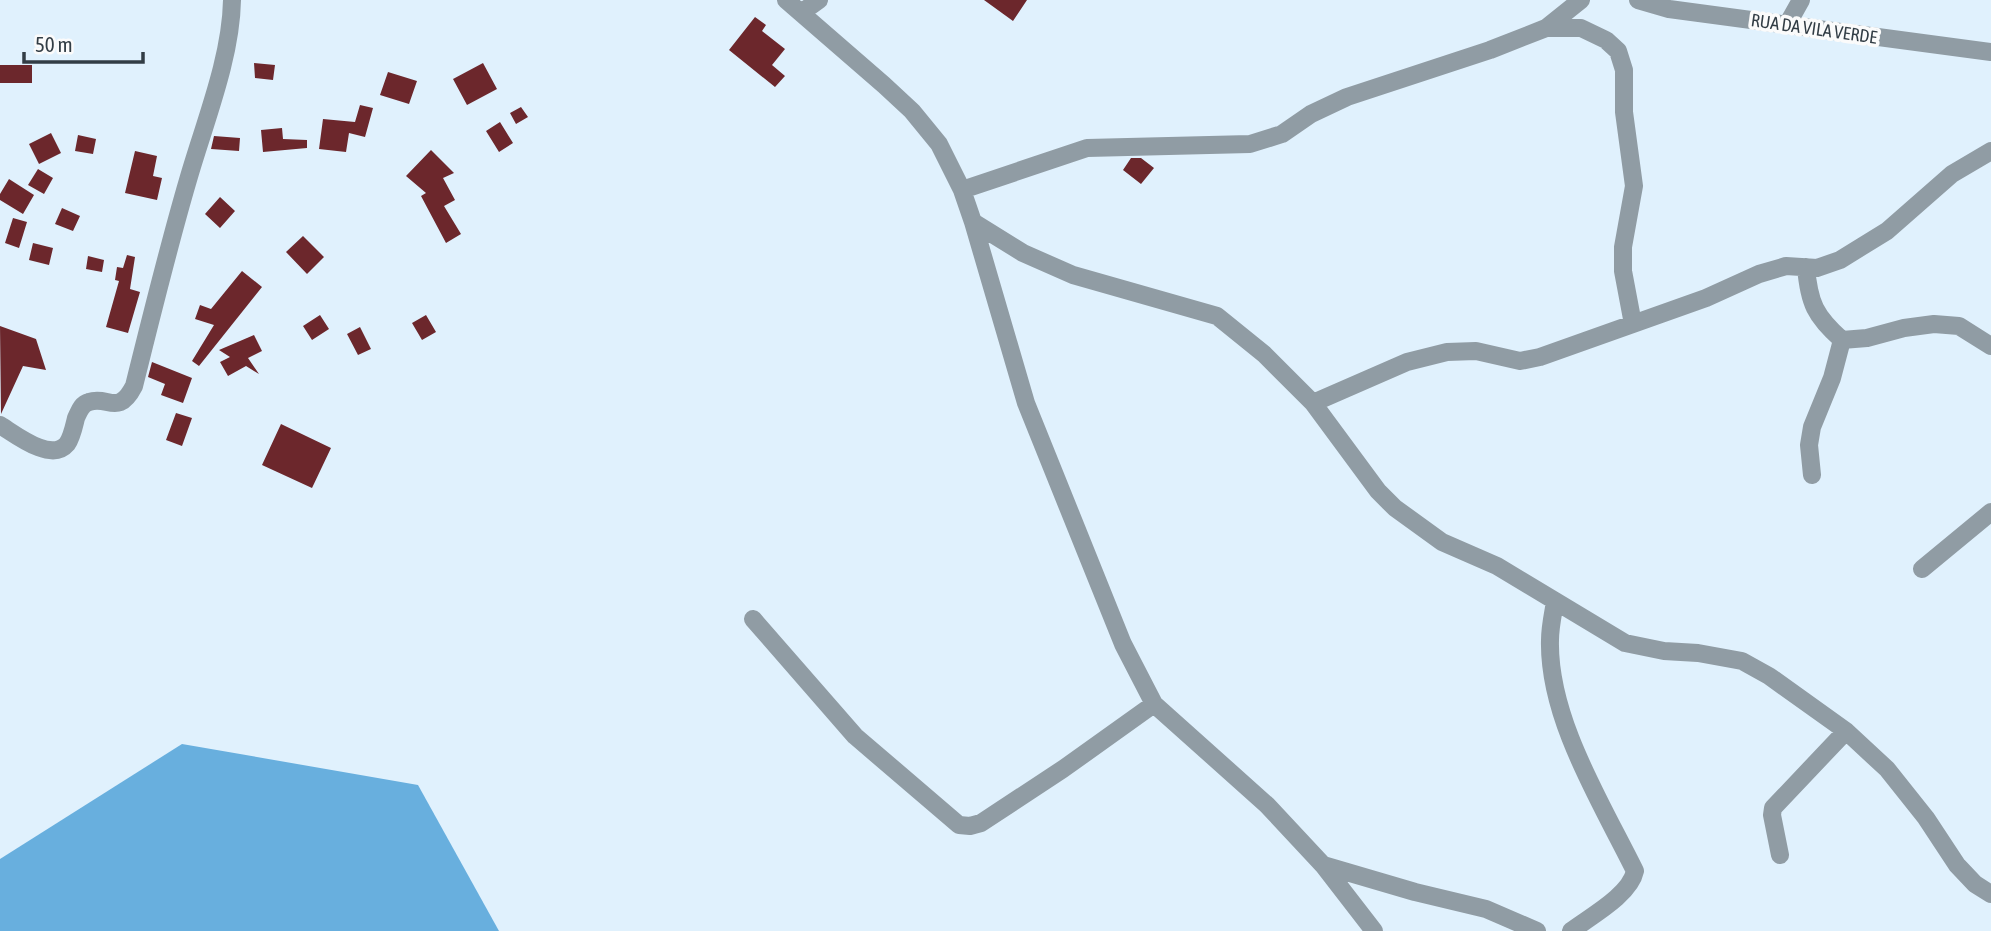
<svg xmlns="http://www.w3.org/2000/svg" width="1991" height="931" viewBox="0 0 1991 931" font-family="'Asap Condensed',sans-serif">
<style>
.water{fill:#68afde}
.building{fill:#6c272c}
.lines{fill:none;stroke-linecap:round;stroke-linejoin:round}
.minor{stroke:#909ca4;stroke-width:18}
.labels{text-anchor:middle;stroke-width:7;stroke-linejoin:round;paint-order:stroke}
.street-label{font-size:18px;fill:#323d45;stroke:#fbfbfb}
</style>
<rect width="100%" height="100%" fill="#e0f1fd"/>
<path class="water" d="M 182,744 L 418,785 L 499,931 L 0,931 L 0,859 Z"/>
<path class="building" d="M 984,0 L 1027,0 L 1013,21 Z
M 755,17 L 766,25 L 762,31 L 785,49 L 772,65 L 785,76 L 775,87 L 729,50 Z
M 254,63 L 275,65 L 273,80 L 255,78 Z
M 483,63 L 497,89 L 467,105 L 453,79 Z
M 0,65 L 32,65 L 32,83 L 0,83 Z
M 388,72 L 417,81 L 409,104 L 380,95 Z
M 360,105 L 373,108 L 365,137 L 349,133 L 346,152 L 319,149 L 323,119 L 355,122 Z
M 521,107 L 528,117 L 516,124 L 510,113 Z
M 500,122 L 513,143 L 499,152 L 486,131 Z
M 282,128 L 283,139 L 307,140 L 307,148 L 263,152 L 261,130 Z
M 51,133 L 61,153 L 39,164 L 29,144 Z
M 78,135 L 96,139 L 93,154 L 75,151 Z
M 214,136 L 240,138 L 239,151 L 211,149 Z
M 431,150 L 454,173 L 443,178 L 455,200 L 444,206 L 461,234 L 446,243 L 421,196 L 426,193 L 406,176 Z
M 135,151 L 157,156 L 153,176 L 162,178 L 157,200 L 125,193 Z
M 1131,158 L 1141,158 L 1154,168 L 1141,184 L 1123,170 Z
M 38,169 L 53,178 L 44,194 L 28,185 Z
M 9,179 L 34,195 L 23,214 L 0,200 L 0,194 Z
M 220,197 L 235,211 L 220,228 L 205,214 Z
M 62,208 L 80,216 L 73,231 L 55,224 Z
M 13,218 L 27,222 L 19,248 L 5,243 Z
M 303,236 L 324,257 L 307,274 L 286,252 Z
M 33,243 L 53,248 L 49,265 L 29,260 Z
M 127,255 L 135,257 L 130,289 L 140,292 L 128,333 L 106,327 L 119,281 L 115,280 L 117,267 L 123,268 Z
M 88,256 L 104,260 L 102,272 L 86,269 Z
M 242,271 L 262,287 L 199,366 L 192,361 L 214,325 L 195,319 L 200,305 L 211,309 Z
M 320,315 L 329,329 L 312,340 L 303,326 Z
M 426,315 L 436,332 L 422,340 L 412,323 Z
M 0,326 L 36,339 L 46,370 L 23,366 L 1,414 Z
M 360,327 L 371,349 L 358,355 L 347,334 Z
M 254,335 L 262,351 L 248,358 L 259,374 L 246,366 L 228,376 L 220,362 L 230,357 L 219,350 Z
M 152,362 L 192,378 L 183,403 L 161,395 L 165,384 L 148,377 Z
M 176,413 L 192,418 L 182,446 L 166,440 Z
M 281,424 L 331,448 L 312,488 L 262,465 Z"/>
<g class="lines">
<path class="minor" d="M 786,0 L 884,85 L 912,111 L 939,144 L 962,190 L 973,222 L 1026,403 L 1123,644 L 1154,704 L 1267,805 L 1323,865 L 1374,931
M 1638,0 L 1669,9 L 1991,52
M 801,13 L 819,0
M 1787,25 L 1801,0
M 1546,28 L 1581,28 L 1606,40 L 1618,51 L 1624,70 L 1624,112 L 1634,186 L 1623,247 L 1623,271 L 1633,324
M 962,190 L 1087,148 L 1250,144 L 1282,134 L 1311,114 L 1347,97 L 1490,50 L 1546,28 L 1581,0
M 973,222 L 1023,253 L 1073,275 L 1217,316 L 1264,354 L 1313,403 L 1378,491 L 1395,508 L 1442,542 L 1497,566 L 1625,643 L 1664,651 L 1698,653 L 1742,661 L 1769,676 L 1846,731 L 1887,769 L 1926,818 L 1957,865 L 1975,884 L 1991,894
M 1806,267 C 1809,303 1815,316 1842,340 L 1867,338 L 1904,328 L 1934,324 L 1959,326 L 1991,346
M 1313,403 L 1407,362 L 1447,352 L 1476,351 L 1520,361 L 1540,357 L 1706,298 L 1759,274 L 1786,266 L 1817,268 L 1840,260 L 1887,231 L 1952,174 L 1991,151
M 0,425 C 15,434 51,463 67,444 C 72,437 74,426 76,418 C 79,412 81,404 89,402 C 108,395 118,417 134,386 C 151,318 168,248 188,180 C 204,124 231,59 232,0
M 1812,475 L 1809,445 L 1812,427 L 1832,378 L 1842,340
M 1922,569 L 1991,512
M 1555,602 C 1553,614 1550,627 1550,640 C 1548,718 1601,802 1635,871 C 1630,895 1591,916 1571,931
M 753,619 L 855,736 L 959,825 L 970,826 L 981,823 L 1063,769 L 1154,704
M 1780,855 L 1772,815 L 1773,808 L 1846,731
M 1323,865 L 1415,892 L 1486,909 L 1537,931"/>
</g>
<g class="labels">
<g class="street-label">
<text transform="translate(1814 29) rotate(8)" y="6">RUA DA VILA VERDE</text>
</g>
</g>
<path d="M24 52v10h119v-10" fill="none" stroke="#323d45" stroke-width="3.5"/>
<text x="35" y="52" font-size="21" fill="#323d45" stroke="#fbfbfb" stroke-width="5" paint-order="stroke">50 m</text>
</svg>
